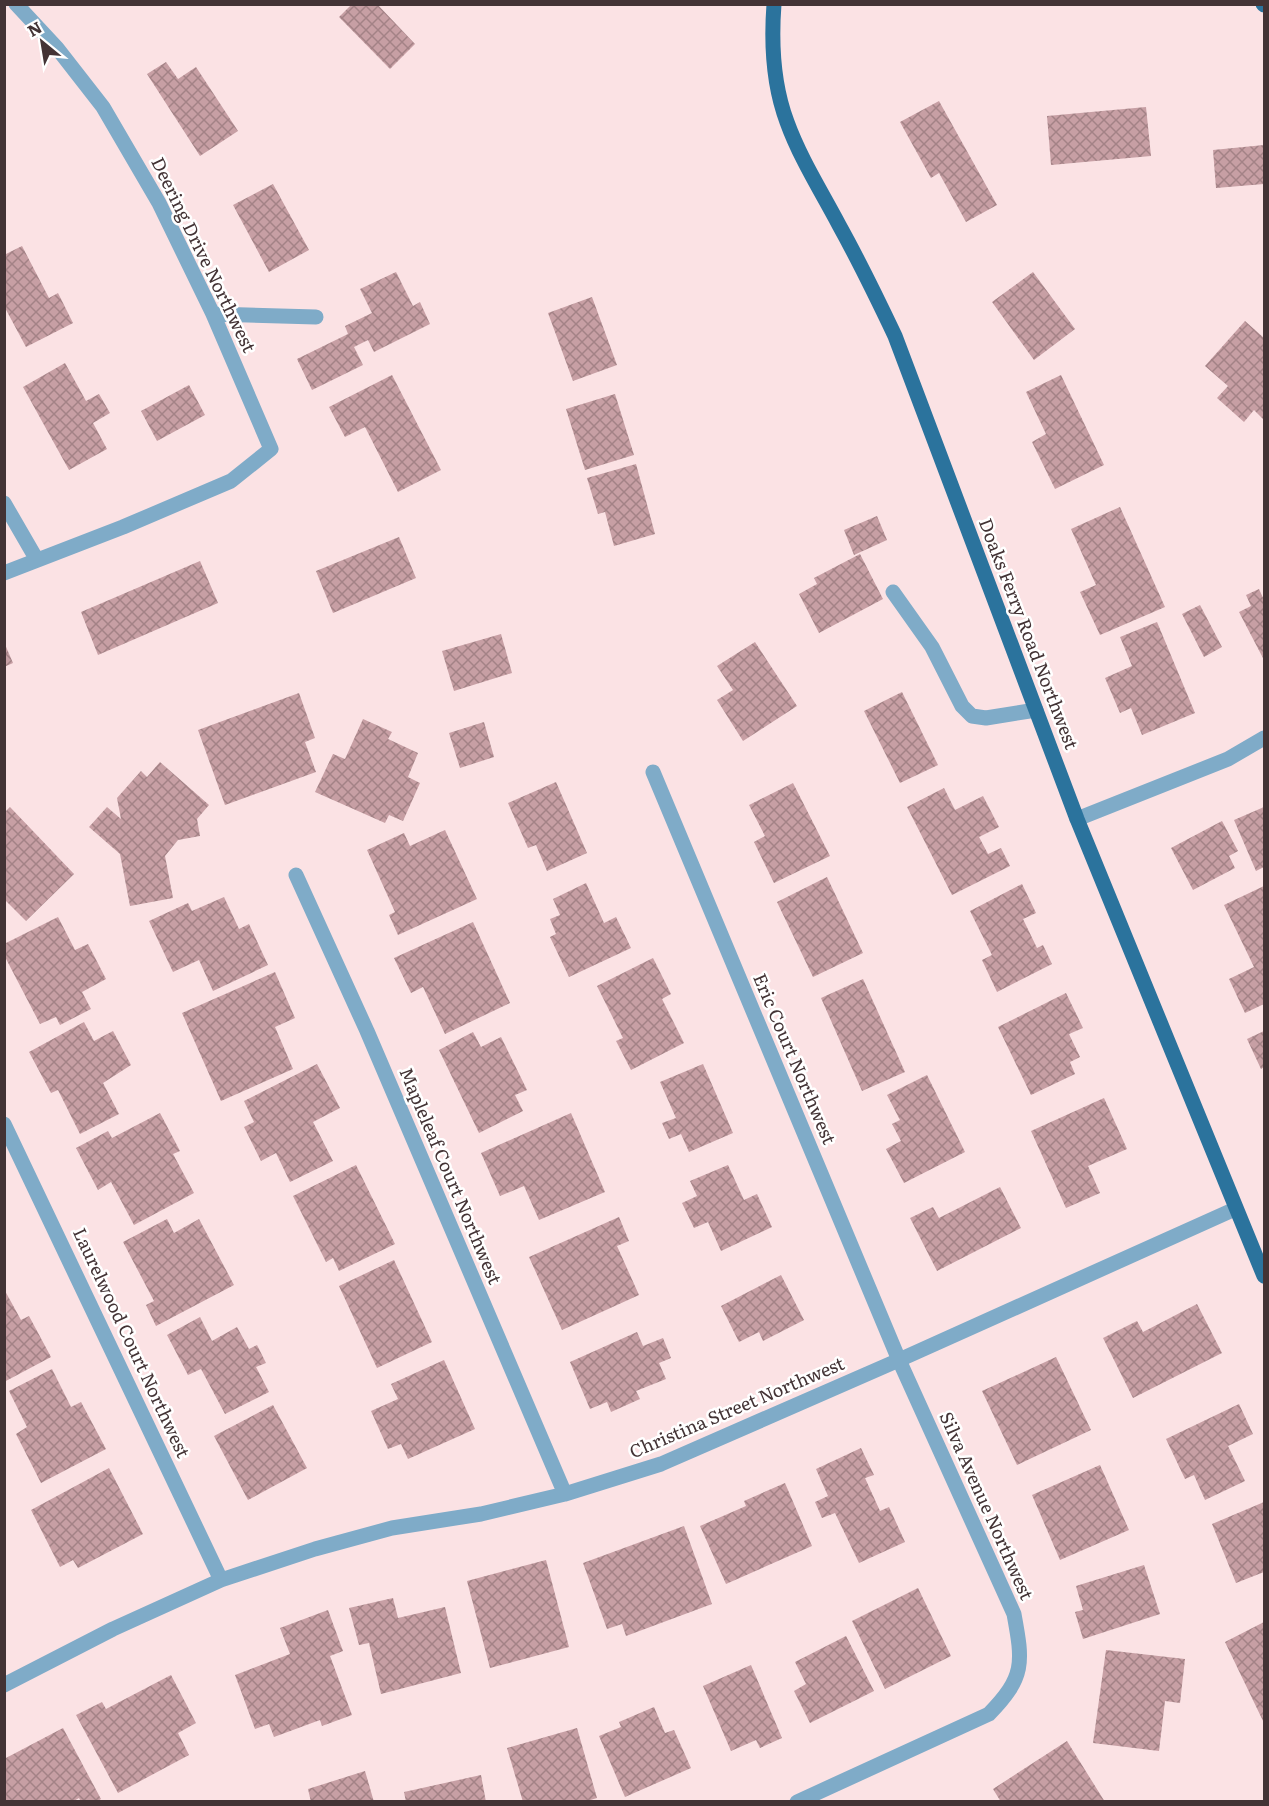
<svg xmlns="http://www.w3.org/2000/svg" width="1269" height="1806" viewBox="0 0 1269 1806" font-family="Literata,serif">
<style>
.building{fill:url(#building-cross-hatch)}
.lines{fill:none;stroke-linecap:round;stroke-linejoin:round}
.minor{stroke:#7fabc8;stroke-width:15}
.major{stroke:#2b739d;stroke-width:15}
.labels{text-anchor:middle;stroke-width:5;stroke-linejoin:round;paint-order:stroke}
.street-label{font-size:18px;fill:#433335;stroke:#fff}
</style>
<defs>
<pattern id="building-cross-hatch" width="8" height="8" patternUnits="userSpaceOnUse" patternTransform="scale(1.5)"><rect width="8" height="8" fill="#c79fa4"/><path d="M0 0l8 8M0 8l8-8" fill="none" stroke="#a38286"/></pattern>
</defs>
<rect width="100%" height="100%" fill="#fbe2e4"/>
<path class="building" d="M 352,4 L 377,4 L 415,44 L 390,69 L 339,17 Z
M 166,62 L 178,79 L 196,67 L 238,131 L 200,156 L 147,74 Z
M 939,101 L 997,205 L 966,222 L 939,173 L 931,178 L 900,122 Z
M 1146,107 L 1151,156 L 1051,165 L 1047,116 Z
M 1264,145 L 1264,184 L 1216,188 L 1213,150 Z
M 273,184 L 309,250 L 269,272 L 233,205 Z
M 22,246 L 49,298 L 58,293 L 73,323 L 26,347 L 4,306 L 4,255 Z
M 396,272 L 413,306 L 420,302 L 430,324 L 374,352 L 368,340 L 354,347 L 363,365 L 312,390 L 297,359 L 348,334 L 345,326 L 372,313 L 360,289 Z
M 1033,272 L 1075,329 L 1034,360 L 992,302 Z
M 592,297 L 617,365 L 573,381 L 548,313 Z
M 1245,321 L 1264,338 L 1264,420 L 1254,410 L 1244,422 L 1217,398 L 1228,386 L 1205,366 Z
M 65,363 L 86,401 L 99,394 L 110,413 L 93,423 L 107,449 L 69,470 L 23,387 Z
M 392,375 L 441,470 L 398,492 L 365,427 L 345,437 L 329,407 Z
M 1061,375 L 1104,465 L 1055,489 L 1032,442 L 1046,434 L 1026,392 Z
M 189,385 L 205,415 L 157,441 L 141,411 Z
M 615,394 L 634,455 L 585,470 L 566,409 Z
M 636,464 L 655,534 L 614,546 L 605,512 L 598,514 L 587,478 Z
M 1120,507 L 1165,607 L 1100,635 L 1080,592 L 1096,585 L 1071,529 Z
M 877,516 L 887,540 L 854,555 L 844,530 Z
M 399,537 L 416,578 L 333,613 L 316,571 Z
M 860,554 L 883,599 L 819,633 L 799,594 L 817,584 L 814,578 Z
M 200,561 L 218,603 L 98,655 L 81,612 Z
M 1259,589 L 1264,600 L 1264,660 L 1239,612 L 1251,606 L 1246,595 Z
M 1200,605 L 1222,647 L 1204,657 L 1182,614 Z
M 1157,622 L 1195,713 L 1142,735 L 1131,708 L 1120,713 L 1105,678 L 1132,666 L 1120,637 Z
M 501,634 L 512,673 L 454,691 L 442,651 Z
M 4,642 L 13,663 L 4,667 Z
M 755,642 L 797,706 L 743,741 L 717,700 L 733,690 L 717,666 Z
M 902,692 L 938,765 L 900,783 L 864,711 Z
M 299,693 L 315,738 L 305,742 L 316,772 L 225,805 L 198,730 Z
M 363,719 L 392,732 L 388,739 L 418,753 L 408,777 L 420,783 L 403,821 L 389,815 L 385,823 L 315,792 L 333,754 L 345,759 Z
M 484,722 L 494,757 L 460,768 L 449,733 Z
M 160,762 L 209,805 L 197,819 L 200,836 L 178,840 L 165,856 L 173,898 L 130,906 L 120,854 L 89,827 L 107,807 L 121,819 L 117,798 L 141,771 L 147,777 Z
M 556,782 L 587,853 L 547,871 L 536,845 L 528,848 L 508,803 Z
M 793,783 L 830,856 L 774,883 L 754,842 L 765,836 L 749,805 Z
M 944,788 L 955,810 L 983,796 L 999,827 L 979,837 L 988,854 L 1001,848 L 1010,866 L 952,895 L 907,807 Z
M 10,807 L 74,874 L 26,921 L 4,899 L 4,813 Z
M 1264,807 L 1264,867 L 1256,871 L 1234,820 Z
M 1222,821 L 1238,851 L 1229,856 L 1235,868 L 1193,890 L 1171,848 Z
M 445,830 L 477,899 L 398,935 L 389,915 L 395,912 L 367,850 L 404,833 L 410,846 Z
M 827,877 L 863,953 L 813,977 L 777,902 Z
M 586,883 L 604,923 L 616,917 L 631,948 L 569,977 L 550,937 L 556,934 L 550,919 L 560,915 L 553,899 Z
M 1022,884 L 1036,913 L 1023,919 L 1037,948 L 1043,945 L 1052,964 L 997,992 L 982,960 L 992,955 L 970,911 Z
M 1264,886 L 1264,1004 L 1245,1013 L 1229,979 L 1254,967 L 1224,905 Z
M 224,897 L 239,929 L 249,924 L 268,965 L 213,991 L 199,960 L 173,972 L 149,921 L 188,903 L 192,911 Z
M 58,917 L 75,950 L 88,944 L 106,979 L 82,992 L 91,1009 L 60,1025 L 56,1017 L 40,1024 L 4,955 L 4,944 Z
M 473,922 L 510,1003 L 445,1034 L 423,987 L 411,993 L 394,958 Z
M 653,958 L 671,994 L 662,999 L 684,1043 L 631,1070 L 616,1041 L 623,1038 L 597,986 Z
M 275,972 L 295,1018 L 275,1027 L 293,1069 L 221,1101 L 182,1013 Z
M 863,979 L 905,1072 L 862,1091 L 821,998 Z
M 1066,993 L 1083,1028 L 1069,1034 L 1080,1057 L 1070,1062 L 1075,1074 L 1031,1095 L 998,1027 Z
M 84,1022 L 94,1041 L 113,1031 L 131,1065 L 103,1083 L 119,1114 L 80,1134 L 58,1090 L 51,1093 L 29,1052 Z
M 1264,1031 L 1264,1067 L 1261,1069 L 1247,1039 Z
M 473,1032 L 481,1047 L 501,1037 L 527,1090 L 515,1095 L 523,1111 L 479,1133 L 439,1050 Z
M 317,1064 L 340,1108 L 313,1122 L 333,1161 L 290,1182 L 276,1153 L 261,1161 L 244,1127 L 254,1122 L 244,1101 Z
M 703,1064 L 733,1133 L 689,1152 L 681,1134 L 669,1139 L 662,1123 L 676,1118 L 660,1082 Z
M 927,1075 L 965,1152 L 904,1183 L 886,1149 L 901,1141 L 892,1124 L 900,1120 L 887,1095 Z
M 1104,1098 L 1127,1149 L 1088,1166 L 1100,1193 L 1066,1208 L 1031,1131 Z
M 160,1113 L 180,1151 L 173,1154 L 194,1193 L 134,1225 L 111,1182 L 98,1190 L 76,1148 L 108,1131 L 112,1138 Z
M 571,1113 L 605,1192 L 539,1220 L 524,1186 L 500,1196 L 481,1153 Z
M 356,1165 L 395,1244 L 339,1271 L 333,1258 L 326,1262 L 293,1196 Z
M 728,1165 L 744,1200 L 757,1194 L 772,1227 L 721,1251 L 708,1222 L 694,1228 L 682,1203 L 697,1196 L 690,1181 Z
M 1000,1187 L 1021,1228 L 937,1271 L 910,1218 L 933,1207 L 939,1218 Z
M 619,1217 L 629,1241 L 617,1246 L 639,1295 L 562,1330 L 529,1257 Z
M 167,1219 L 174,1233 L 199,1219 L 234,1285 L 156,1326 L 146,1305 L 154,1301 L 123,1242 Z
M 394,1260 L 432,1342 L 377,1368 L 339,1286 Z
M 781,1275 L 804,1320 L 763,1341 L 759,1332 L 739,1342 L 721,1306 Z
M 4,1289 L 21,1320 L 29,1316 L 51,1357 L 4,1382 Z
M 1197,1304 L 1222,1353 L 1133,1398 L 1103,1338 L 1137,1321 L 1143,1332 Z
M 200,1317 L 212,1341 L 237,1327 L 249,1349 L 257,1345 L 266,1363 L 256,1367 L 269,1392 L 225,1414 L 201,1369 L 188,1375 L 167,1335 Z
M 637,1332 L 643,1346 L 663,1338 L 671,1358 L 659,1363 L 666,1379 L 636,1391 L 640,1399 L 611,1412 L 607,1402 L 590,1409 L 570,1362 Z
M 1056,1357 L 1091,1430 L 1017,1465 L 982,1391 Z
M 444,1360 L 475,1429 L 408,1459 L 401,1444 L 388,1449 L 371,1411 L 398,1399 L 391,1384 Z
M 52,1369 L 71,1407 L 81,1402 L 106,1449 L 41,1483 L 16,1434 L 27,1427 L 9,1391 Z
M 1239,1404 L 1253,1434 L 1228,1446 L 1245,1481 L 1205,1500 L 1194,1475 L 1185,1479 L 1166,1439 Z
M 273,1405 L 307,1468 L 248,1500 L 214,1436 Z
M 861,1448 L 874,1475 L 865,1478 L 880,1511 L 889,1507 L 905,1542 L 859,1563 L 835,1513 L 822,1518 L 815,1502 L 828,1496 L 816,1469 Z
M 1100,1465 L 1129,1530 L 1060,1560 L 1032,1495 Z
M 109,1468 L 143,1534 L 78,1568 L 73,1560 L 60,1567 L 31,1510 Z
M 785,1483 L 812,1546 L 726,1584 L 700,1526 L 746,1506 L 744,1501 Z
M 1264,1502 L 1264,1572 L 1236,1583 L 1212,1524 Z
M 684,1526 L 712,1604 L 626,1636 L 622,1624 L 607,1629 L 583,1563 Z
M 546,1560 L 569,1647 L 490,1668 L 467,1581 Z
M 1144,1565 L 1160,1614 L 1083,1639 L 1075,1612 L 1083,1610 L 1076,1586 Z
M 918,1588 L 951,1656 L 885,1689 L 852,1621 Z
M 393,1598 L 398,1618 L 445,1607 L 461,1673 L 381,1694 L 369,1643 L 359,1645 L 349,1608 Z
M 328,1610 L 343,1651 L 330,1656 L 352,1715 L 322,1726 L 320,1720 L 274,1737 L 269,1724 L 255,1729 L 235,1675 L 290,1654 L 280,1628 Z
M 1264,1622 L 1264,1723 L 1225,1642 Z
M 846,1636 L 874,1691 L 810,1723 L 794,1691 L 806,1684 L 795,1662 Z
M 1106,1650 L 1185,1659 L 1180,1703 L 1165,1701 L 1159,1751 L 1093,1743 Z
M 751,1665 L 782,1738 L 760,1748 L 756,1740 L 731,1751 L 703,1686 Z
M 171,1675 L 196,1723 L 178,1733 L 189,1755 L 118,1793 L 76,1715 L 102,1702 L 106,1709 Z
M 654,1707 L 665,1733 L 674,1730 L 691,1768 L 625,1797 L 599,1736 L 621,1727 L 619,1722 Z
M 63,1728 L 101,1799 L 96,1802 L 81,1802 L 79,1798 L 72,1802 L 4,1802 L 4,1759 Z
M 577,1728 L 597,1798 L 584,1802 L 523,1802 L 507,1748 Z
M 1067,1741 L 1105,1802 L 1001,1802 L 993,1789 Z
M 365,1771 L 374,1802 L 311,1802 L 308,1789 Z
M 481,1775 L 486,1802 L 406,1802 L 404,1792 Z"/>
<g class="lines">
<path class="minor" d="M 213,314 L 316,317
M 4,503 L 37,560
M 4,573 L 123,527 L 231,481 L 271,449 L 213,314 L 159,203 L 103,107 L 57,48 L 16,4
M 893,592 L 932,647 L 962,706 L 972,716 L 986,718 L 1036,710
M 653,772 L 899,1360 L 1014,1614 C 1023,1663 1025,1677 989,1714 L 797,1802
M 1077,819 L 1228,759 L 1264,738
M 296,875 L 367,1031 L 565,1494
M 4,1124 L 221,1580
M 4,1685 L 113,1629 L 221,1580 L 315,1549 L 392,1528 L 481,1514 L 565,1494 L 661,1464 L 899,1360 L 1235,1209"/>
<path class="major" d="M 774,4 C 771,44 773,85 787,122 C 800,158 821,191 839,225 C 859,261 877,298 895,336 L 1077,819 L 1264,1276
M 1263,4 L 1264,5"/>
</g>
<g class="labels">
<g class="street-label">
<text transform="translate(203 255) rotate(64)" y="6">Deering Drive Northwest</text>
<text transform="translate(1028 634) rotate(69)" y="6">Doaks Ferry Road Northwest</text>
<text transform="translate(794 1059) rotate(67)" y="6">Eric Court Northwest</text>
<text transform="translate(450 1176) rotate(67)" y="6">Mapleleaf Court Northwest</text>
<text transform="translate(131 1343) rotate(65)" y="6">Laurelwood Court Northwest</text>
<text transform="translate(737 1408) rotate(-23)" y="6">Christina Street Northwest</text>
<text transform="translate(986 1506) rotate(66)" y="6">Silva Avenue Northwest</text>
</g>
</g>
<rect width="1269" height="1806" fill="none" stroke="#433335" stroke-width="12"/>
<g transform="translate(42 42) rotate(330)" stroke="#ffffff" stroke-width="4.5" paint-order="stroke">
<path d="M0-4.5L10 22L0 15L-10 22Z" fill="#433335"/>
<text y="-9" font-size="16" font-weight="bold" text-anchor="middle" fill="#433335">N</text>
</g>
</svg>
